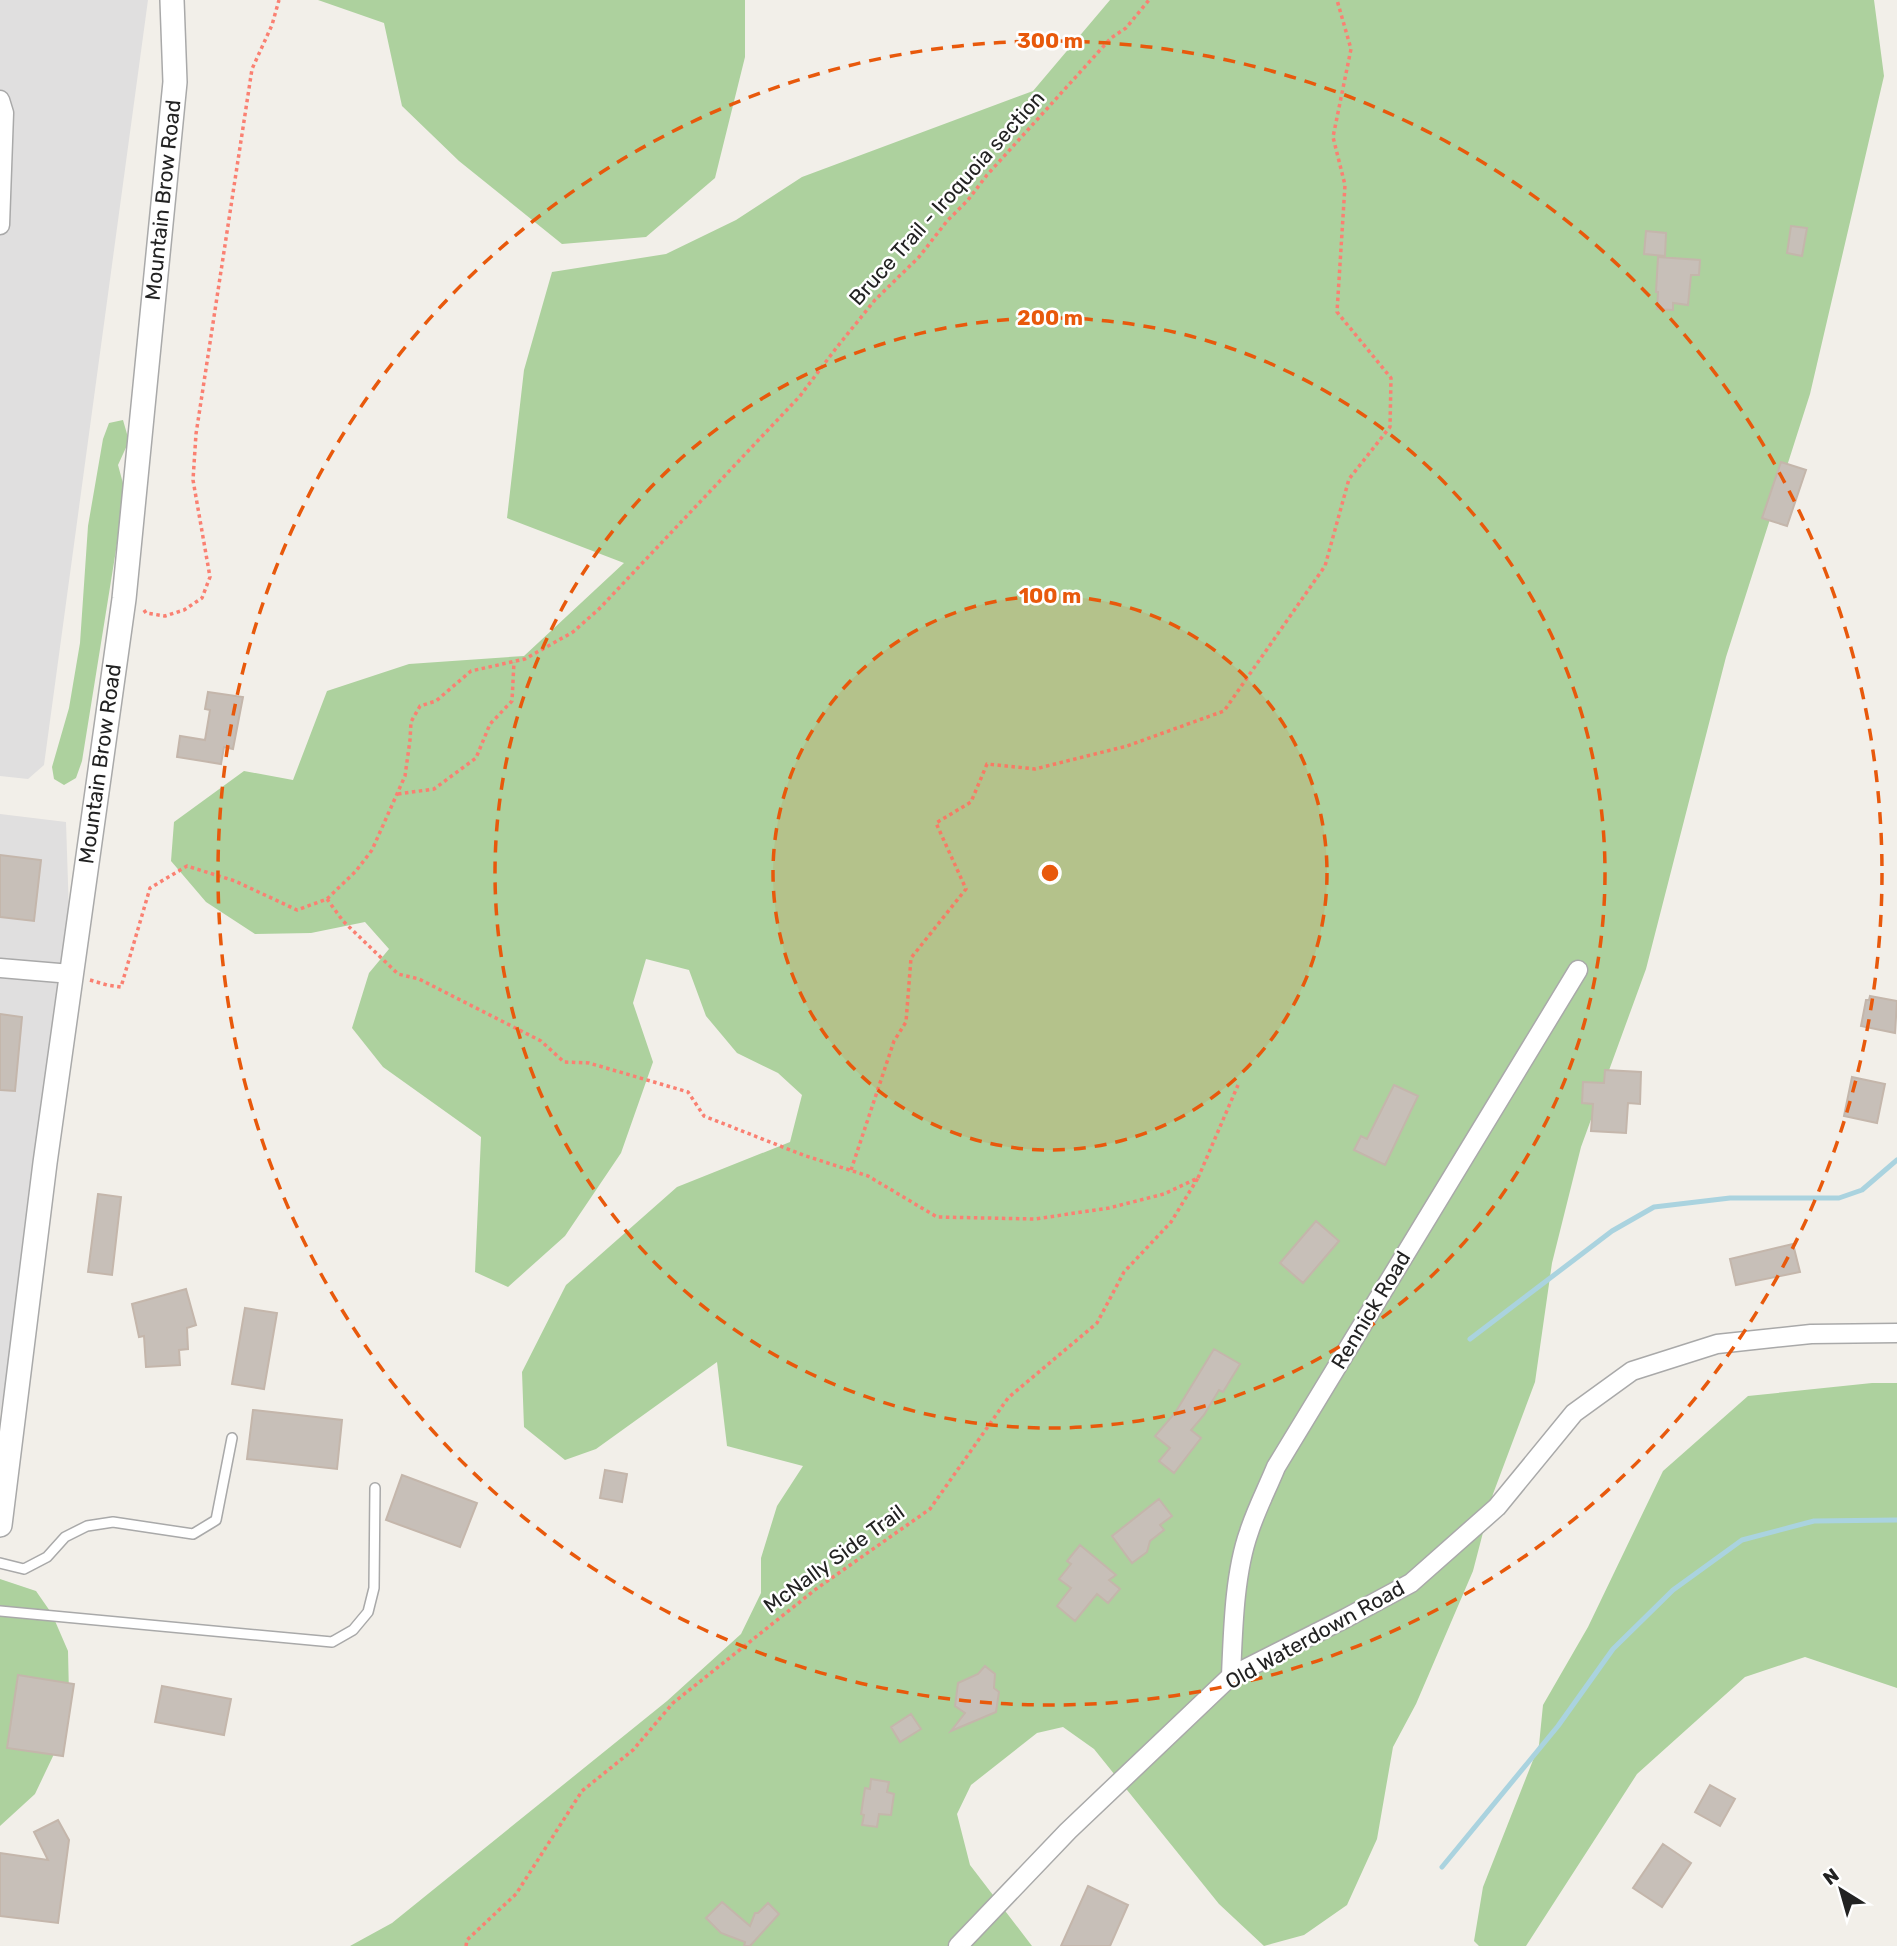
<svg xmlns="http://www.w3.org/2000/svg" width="1897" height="1946" viewBox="0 0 1897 1946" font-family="Rubik,sans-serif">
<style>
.residential{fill:#e0dfdf}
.forest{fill:#add19e}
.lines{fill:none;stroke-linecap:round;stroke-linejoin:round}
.stream{stroke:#aad3df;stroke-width:5}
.building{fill:#c7bfb8;stroke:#c4b6ab;stroke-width:2}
.service-casing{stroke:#a9a9a9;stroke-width:12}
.minor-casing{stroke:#a9a9a9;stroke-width:21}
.tertiary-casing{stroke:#a9a9a9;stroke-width:26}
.path{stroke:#fa8072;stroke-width:3.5;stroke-dasharray:3.5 3.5;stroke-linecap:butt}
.service{stroke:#fff;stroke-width:9}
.minor{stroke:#fff;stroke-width:18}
.tertiary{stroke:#fff;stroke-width:23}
.ring{fill:none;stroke:#e8590c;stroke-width:3.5;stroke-dasharray:12 9}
.labels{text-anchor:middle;stroke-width:5;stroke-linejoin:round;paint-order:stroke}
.street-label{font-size:21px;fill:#222;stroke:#fff}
.centre{fill:#e8590c;stroke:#fff;stroke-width:3.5}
.ring-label{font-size:21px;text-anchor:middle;font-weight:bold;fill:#e8590c;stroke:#fff;stroke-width:5;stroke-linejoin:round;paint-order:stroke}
</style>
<rect width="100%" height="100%" fill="#f2efe9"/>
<path class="residential" d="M 0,0 L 148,0 L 44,765 L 28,779 L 0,776 Z
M 0,814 L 66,822 L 71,974 L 0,1415 Z"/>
<path class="forest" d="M 318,0 L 745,0 L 745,57 L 715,178 L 646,237 L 562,244 L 459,161 L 402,106 L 384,23 Z
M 1110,0 L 1874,0 L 1884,76 L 1810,394 L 1726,657 L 1646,969 L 1581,1147 L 1552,1263 L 1535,1382 L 1493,1494 L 1473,1571 L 1416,1704 L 1393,1747 L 1377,1839 L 1347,1905 L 1304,1935 L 1264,1946 L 1219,1904 L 1094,1749 L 1063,1727 L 1037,1733 L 971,1785 L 957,1814 L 970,1865 L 1032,1946 L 350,1946 L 392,1923 L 667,1701 L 741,1634 L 761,1593 L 761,1558 L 777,1506 L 803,1466 L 727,1446 L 717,1362 L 596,1449 L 565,1460 L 524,1427 L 522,1372 L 566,1285 L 677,1187 L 790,1142 L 802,1095 L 778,1073 L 737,1053 L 706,1016 L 689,970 L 646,959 L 633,1003 L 653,1062 L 621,1153 L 565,1236 L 508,1287 L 475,1272 L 481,1137 L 383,1067 L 352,1028 L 369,973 L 389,949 L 365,922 L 311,933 L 255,934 L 206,902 L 171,861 L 174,822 L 244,771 L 293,780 L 327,691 L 409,664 L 524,656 L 624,563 L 507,518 L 524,370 L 552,272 L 666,254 L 736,220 L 802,177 L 1033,91 Z
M 123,420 L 129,441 L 118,465 L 124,487 L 120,525 L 82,761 L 76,778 L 64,785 L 54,779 L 52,767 L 69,708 L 80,643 L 88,526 L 103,439 L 109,423 Z
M 1872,1383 L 1897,1383 L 1897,1688 L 1805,1657 L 1745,1677 L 1637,1774 L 1526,1946 L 1479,1946 L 1474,1941 L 1483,1887 L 1539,1745 L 1543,1705 L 1588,1627 L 1663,1471 L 1748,1396 Z
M 0,1579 L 36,1591 L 52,1614 L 68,1651 L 69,1695 L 54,1754 L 35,1794 L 0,1826 Z"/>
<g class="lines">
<path class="stream" d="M 1470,1339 L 1612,1231 L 1654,1207 L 1730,1198 L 1839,1198 L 1862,1190 L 1897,1160
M 1442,1867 L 1558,1726 L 1613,1649 L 1673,1590 L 1742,1540 L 1814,1521 L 1897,1520"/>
</g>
<path class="building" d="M 1791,226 L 1807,228 L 1802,256 L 1787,253 Z
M 1646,231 L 1666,233 L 1665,256 L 1644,254 Z
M 1658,257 L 1700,260 L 1699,275 L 1691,275 L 1688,305 L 1673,303 L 1673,310 L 1657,309 L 1658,292 L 1656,292 Z
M 1781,462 L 1806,470 L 1787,526 L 1762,518 Z
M 208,692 L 243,697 L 233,749 L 224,747 L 221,764 L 177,757 L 180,736 L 205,740 L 210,710 L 205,709 Z
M 0,855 L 41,860 L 34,921 L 0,917 Z
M 1870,996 L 1897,1001 L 1895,1033 L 1861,1026 L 1866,1000 L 1869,1000 Z
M 0,1014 L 22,1017 L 15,1091 L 0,1090 Z
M 1605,1070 L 1641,1072 L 1640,1104 L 1628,1103 L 1626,1133 L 1591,1131 L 1593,1104 L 1582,1103 L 1583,1082 L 1604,1083 Z
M 1852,1077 L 1885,1084 L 1877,1123 L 1844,1116 Z
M 1394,1085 L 1418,1096 L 1385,1165 L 1354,1150 L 1361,1136 L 1367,1139 Z
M 98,1194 L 121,1197 L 112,1275 L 88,1272 Z
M 1316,1221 L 1339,1241 L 1303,1283 L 1280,1263 Z
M 1793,1244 L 1800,1272 L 1736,1285 L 1730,1259 Z
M 186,1289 L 196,1325 L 187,1328 L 188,1349 L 179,1350 L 180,1365 L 146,1367 L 144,1336 L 139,1337 L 132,1304 Z
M 245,1308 L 277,1313 L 264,1389 L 232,1384 Z
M 1214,1349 L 1240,1364 L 1223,1392 L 1219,1390 L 1204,1415 L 1191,1430 L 1201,1438 L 1174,1473 L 1159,1461 L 1170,1448 L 1155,1436 L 1175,1413 Z
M 253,1410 L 342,1420 L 337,1469 L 247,1459 Z
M 605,1470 L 627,1474 L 622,1502 L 600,1498 Z
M 402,1475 L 477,1503 L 460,1547 L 386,1520 Z
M 1159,1499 L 1172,1516 L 1160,1525 L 1164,1530 L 1150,1541 L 1147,1552 L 1132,1563 L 1112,1536 Z
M 1080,1545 L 1116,1575 L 1109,1580 L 1120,1589 L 1108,1603 L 1097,1594 L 1075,1621 L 1057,1606 L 1071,1588 L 1059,1579 L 1071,1564 L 1067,1561 Z
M 985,1666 L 995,1674 L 994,1688 L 999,1692 L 996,1712 L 951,1731 L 965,1713 L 955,1706 L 958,1683 L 978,1674 Z
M 18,1675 L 74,1684 L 63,1756 L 7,1748 Z
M 162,1686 L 231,1699 L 224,1735 L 155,1722 Z
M 911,1714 L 921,1729 L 900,1742 L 891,1727 Z
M 871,1779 L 889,1782 L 887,1792 L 894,1794 L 891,1815 L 879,1814 L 877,1827 L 862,1825 L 864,1815 L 861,1814 L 865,1788 L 870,1789 Z
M 1710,1785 L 1735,1799 L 1720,1826 L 1695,1812 Z
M 58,1820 L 69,1840 L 58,1923 L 0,1916 L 0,1853 L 48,1860 L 34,1832 Z
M 1663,1844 L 1691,1863 L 1662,1907 L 1633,1888 Z
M 1088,1886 L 1128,1905 L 1110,1946 L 1061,1946 Z
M 722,1902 L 750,1926 L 755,1913 L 758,1913 L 768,1903 L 779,1914 L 750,1946 L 744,1946 L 745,1942 L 721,1933 L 706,1918 Z"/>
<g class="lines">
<defs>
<path id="service" d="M 0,1563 L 24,1569 L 47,1557 L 65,1537 L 87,1526 L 113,1522 L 193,1534 L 216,1520 L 232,1438
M 0,1611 L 332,1642 L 353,1630 L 368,1612 L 374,1588 L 375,1488"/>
<path id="minor" d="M 0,100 L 4,113 L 0,225
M 0,968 L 71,974
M 1231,1676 C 1233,1632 1234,1574 1249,1532 C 1256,1510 1267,1489 1276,1467 L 1578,970
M 958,1946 L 1068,1831 L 1231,1676 L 1346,1618 L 1411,1583 L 1497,1507 L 1574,1413 L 1632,1371 L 1717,1344 L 1811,1334 L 1897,1333"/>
<path id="tertiary" d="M 0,1525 L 45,1163 L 124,599 L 175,82 L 172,0"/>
</defs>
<use href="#service" class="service-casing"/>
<use href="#minor" class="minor-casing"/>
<use href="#tertiary" class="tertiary-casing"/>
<path class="path" d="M 144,610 L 146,613 L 165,616 L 184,610 L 202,598 L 210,577 L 193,480 L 196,434 L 252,69 L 272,25 L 279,0
M 398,794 L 434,789 L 476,758 L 490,724 L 512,701 L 514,662
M 327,899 L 343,921 L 398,974 L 419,979 L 541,1041 L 564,1062 L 589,1063 L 688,1092 L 704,1116 L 803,1155 L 868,1176 L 937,1217 L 1035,1219 L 1109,1208 L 1164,1194 L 1198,1178 L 1171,1222 L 1124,1272 L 1097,1323 L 1008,1398 L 930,1509 L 816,1589 L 673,1703 L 633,1750 L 582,1791 L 516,1894 L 467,1940 L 466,1946
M 90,980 L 107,985 L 121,987 L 150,888 L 187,866 L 235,881 L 297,910 L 327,899 L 356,871 L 372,850 L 405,776 L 410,740 L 411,722 L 420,706 L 436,701 L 471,671 L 525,659 L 573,632 L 599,609 L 800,396 L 837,347 L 875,300 L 919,257 L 947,221 L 968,200 L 987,175 L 1111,38 L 1126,28 L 1149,0
M 851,1170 L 894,1041 L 906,1022 L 911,958 L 966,889 L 936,823 L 971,802 L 987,764 L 1035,769 L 1127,746 L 1224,711 L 1325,566 L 1349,479 L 1390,427 L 1391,378 L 1337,312 L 1345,185 L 1333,137 L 1351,49 L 1337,0
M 1198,1178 L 1238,1085"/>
<use href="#service" class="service"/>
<use href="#minor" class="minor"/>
<use href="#tertiary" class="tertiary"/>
</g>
<circle cx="1050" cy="873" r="277" fill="#e8590c" fill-opacity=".12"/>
<g class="ring">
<circle cx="1050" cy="873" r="277"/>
<circle cx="1050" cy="873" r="555"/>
<circle cx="1050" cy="873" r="832"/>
</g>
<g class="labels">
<g class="street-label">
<text transform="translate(947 198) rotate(-48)" y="7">Bruce Trail - Iroquoia section</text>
<text transform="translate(163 200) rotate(-84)" y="7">Mountain Brow Road</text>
<text transform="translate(100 764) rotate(-82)" y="7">Mountain Brow Road</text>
<text transform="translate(1371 1310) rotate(-59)" y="7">Rennick Road</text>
<text transform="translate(834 1559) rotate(-36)" y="7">McNally Side Trail</text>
<text transform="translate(1315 1635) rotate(-29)" y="7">Old Waterdown Road</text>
</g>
</g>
<circle cx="1050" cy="873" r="10" class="centre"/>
<g class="ring-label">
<text x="1050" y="48">300 m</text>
<text x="1050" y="325">200 m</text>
<text x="1050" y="603">100 m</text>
</g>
<g transform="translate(1841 1890) rotate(323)" stroke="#ffffff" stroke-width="5" paint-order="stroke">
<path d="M0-5L12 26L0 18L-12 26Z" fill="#222222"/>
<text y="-10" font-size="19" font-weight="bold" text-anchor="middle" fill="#222222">N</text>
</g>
</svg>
